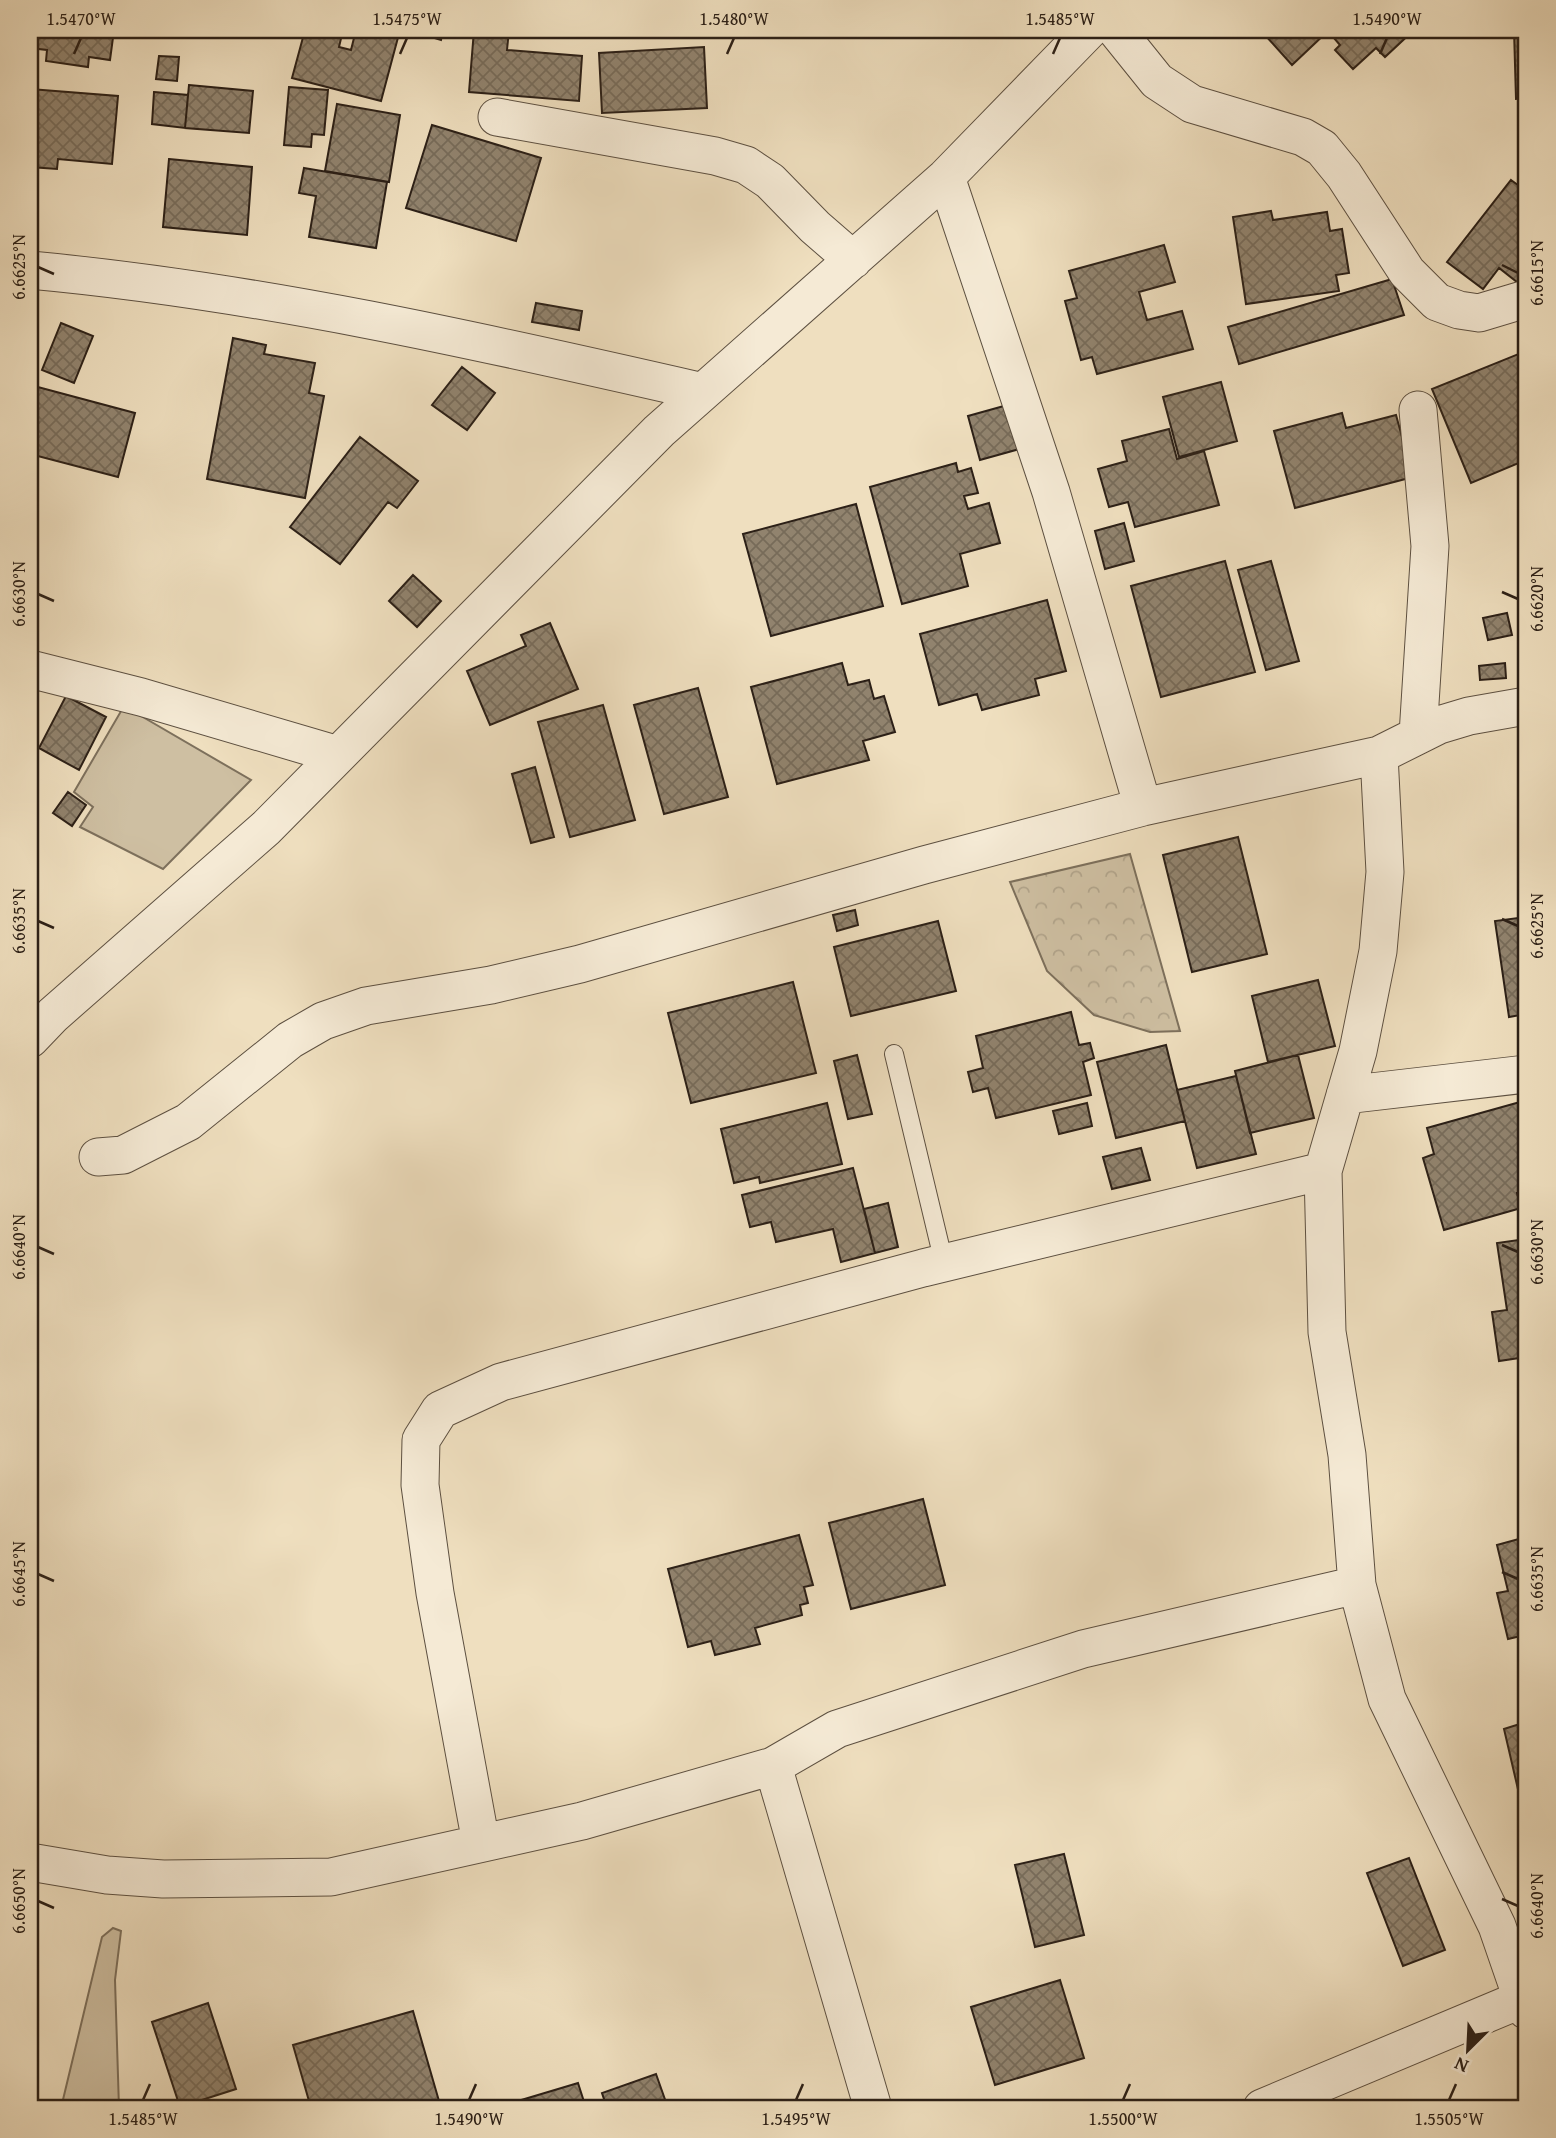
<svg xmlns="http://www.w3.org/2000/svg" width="1556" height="2138" viewBox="0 0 1556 2138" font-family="'Gentium Book Plus',serif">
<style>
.grass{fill:#cebfa2;stroke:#7d705c;stroke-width:2}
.forest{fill:url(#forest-crowns);stroke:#7d705c;stroke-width:2}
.building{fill:url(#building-cross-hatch);stroke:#2c2017;stroke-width:2}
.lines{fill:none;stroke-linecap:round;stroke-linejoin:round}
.service-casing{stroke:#5d5041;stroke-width:20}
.minor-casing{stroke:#5d5041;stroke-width:39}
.service{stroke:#f5ead5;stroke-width:18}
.minor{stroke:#f5ead5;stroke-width:37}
.ticks{fill:none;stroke:#2c2017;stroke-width:2.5}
.neatline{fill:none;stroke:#2c2017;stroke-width:2.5}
.ticks-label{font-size:18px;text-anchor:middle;fill:#2c2017}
</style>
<defs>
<pattern id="forest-crowns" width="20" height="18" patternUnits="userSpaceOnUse" patternTransform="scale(1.75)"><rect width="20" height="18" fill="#cebfa2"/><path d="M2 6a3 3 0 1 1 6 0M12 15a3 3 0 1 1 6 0" fill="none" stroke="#b1a48b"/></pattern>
<pattern id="building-cross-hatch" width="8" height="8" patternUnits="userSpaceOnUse" patternTransform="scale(1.75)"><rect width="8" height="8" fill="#91836e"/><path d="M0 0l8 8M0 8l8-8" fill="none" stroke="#776b59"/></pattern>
</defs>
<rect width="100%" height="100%" fill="#efdfbf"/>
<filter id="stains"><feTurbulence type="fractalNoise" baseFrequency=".00286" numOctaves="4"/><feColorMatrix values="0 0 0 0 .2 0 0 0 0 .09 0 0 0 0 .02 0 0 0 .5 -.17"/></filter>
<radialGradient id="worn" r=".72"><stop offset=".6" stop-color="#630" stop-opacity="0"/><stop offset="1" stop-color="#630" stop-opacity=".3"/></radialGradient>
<path class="grass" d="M 124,706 L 251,780 L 163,869 L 80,827 L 93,807 L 74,792 Z
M 113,1928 L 121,1931 L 115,1980 L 119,2108 L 61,2108 L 102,1937 Z"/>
<path class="forest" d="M 1130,854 L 1180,1031 L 1150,1032 L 1094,1015 L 1047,971 L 1010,882 Z"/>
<path class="building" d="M 30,30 L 114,30 L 110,60 L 89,57 L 88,67 L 46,61 L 47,50 L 30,48 Z
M 305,30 L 343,30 L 339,47 L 351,50 L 356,30 L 400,30 L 381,101 L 292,78 Z
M 408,30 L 443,30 L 441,40 Z
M 474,30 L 509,30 L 507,50 L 582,56 L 579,101 L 469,92 Z
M 626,30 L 723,30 L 723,35 L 626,36 Z
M 1271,30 L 1414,30 L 1385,57 L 1376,48 L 1353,69 L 1335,50 L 1340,45 L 1328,31 L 1292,65 L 1265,35 Z
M 1514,30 L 1526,30 L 1526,98 L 1516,99 Z
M 704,47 L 707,108 L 602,113 L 599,53 Z
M 159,56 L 179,57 L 177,81 L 156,79 Z
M 189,85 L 253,91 L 249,133 L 185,128 Z
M 289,87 L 328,90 L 324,135 L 312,134 L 311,147 L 284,145 Z
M 30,89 L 118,96 L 112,164 L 58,159 L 57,169 L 30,167 Z
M 154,92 L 188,95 L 185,128 L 152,124 Z
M 337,104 L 400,115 L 389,182 L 325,171 Z
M 432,125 L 541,158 L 516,241 L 406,208 Z
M 169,159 L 252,167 L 247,235 L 163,227 Z
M 304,168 L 387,182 L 376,248 L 309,237 L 316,196 L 299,193 Z
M 1511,180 L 1526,191 L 1526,233 L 1522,238 L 1526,241 L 1526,280 L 1522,286 L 1499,268 L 1483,289 L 1447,262 Z
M 1271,211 L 1273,220 L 1327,212 L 1330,231 L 1342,229 L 1349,273 L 1336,275 L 1339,291 L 1246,304 L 1233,217 Z
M 1164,245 L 1175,282 L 1139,292 L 1147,320 L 1182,311 L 1193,349 L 1097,374 L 1092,357 L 1081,360 L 1065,301 L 1077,298 L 1069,271 Z
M 1392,279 L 1404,315 L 1239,364 L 1228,327 Z
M 536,303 L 582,311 L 579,330 L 532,322 Z
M 61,323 L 93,336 L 74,383 L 42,370 Z
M 233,338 L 266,345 L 264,354 L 315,363 L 309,393 L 324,396 L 305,498 L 207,479 Z
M 1526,351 L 1526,460 L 1471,483 L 1432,389 Z
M 462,367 L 495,393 L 467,430 L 432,405 Z
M 1221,382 L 1237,441 L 1179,457 L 1163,397 Z
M 34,386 L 135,413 L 118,477 L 30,454 L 30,401 Z
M 1011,404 L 1023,448 L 980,460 L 968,416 Z
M 1342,413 L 1346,428 L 1396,415 L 1413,477 L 1295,508 L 1274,431 Z
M 1169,429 L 1177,459 L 1204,451 L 1219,505 L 1135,527 L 1128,502 L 1109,507 L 1098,469 L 1127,461 L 1122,441 Z
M 360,437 L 418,481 L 397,508 L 388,502 L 340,564 L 290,527 Z
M 956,463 L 958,472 L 971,468 L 978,493 L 964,496 L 968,509 L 989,503 L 1000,543 L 960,554 L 968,586 L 902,604 L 870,487 Z
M 856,504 L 883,606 L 771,636 L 743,534 Z
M 1124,523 L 1134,561 L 1105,569 L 1095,531 Z
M 1225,561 L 1255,672 L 1161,697 L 1131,586 Z
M 1271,561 L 1299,661 L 1266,670 L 1238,570 Z
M 413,575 L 441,601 L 417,627 L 389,601 Z
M 1047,600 L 1066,671 L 1035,679 L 1039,695 L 982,710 L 977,694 L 939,705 L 920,634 Z
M 1507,613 L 1512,635 L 1488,640 L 1483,618 Z
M 550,623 L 578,689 L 490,725 L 467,671 L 526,646 L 521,635 Z
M 842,663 L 848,685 L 869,680 L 874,699 L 884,696 L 895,732 L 863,741 L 869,760 L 777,784 L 751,687 Z
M 1505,663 L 1506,678 L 1480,680 L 1479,666 Z
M 698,688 L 728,797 L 664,814 L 634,705 Z
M 66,696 L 106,717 L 79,770 L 39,748 Z
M 603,705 L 635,820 L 570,837 L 538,722 Z
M 535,767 L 554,837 L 531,843 L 512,774 Z
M 68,792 L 86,805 L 72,826 L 53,813 Z
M 1238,837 L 1267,954 L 1192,972 L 1163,855 Z
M 855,910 L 858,925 L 837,931 L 833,915 Z
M 1526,917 L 1526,1014 L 1509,1017 L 1495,921 Z
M 938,921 L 956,991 L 851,1016 L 834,947 Z
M 1318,980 L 1335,1046 L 1268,1062 L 1252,996 Z
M 793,982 L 816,1073 L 691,1103 L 668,1013 Z
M 1071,1012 L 1079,1045 L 1090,1043 L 1094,1058 L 1083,1062 L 1091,1095 L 996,1118 L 988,1088 L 973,1092 L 968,1072 L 983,1068 L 976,1036 Z
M 1166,1045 L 1185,1121 L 1116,1138 L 1097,1062 Z
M 857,1055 L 872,1114 L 848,1119 L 834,1061 Z
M 1298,1055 L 1314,1118 L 1250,1133 L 1235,1071 Z
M 1236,1076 L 1256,1154 L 1197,1168 L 1177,1090 Z
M 1520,1102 L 1526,1125 L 1526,1191 L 1517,1193 L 1521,1208 L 1444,1230 L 1423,1158 L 1434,1154 L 1427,1128 Z
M 827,1103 L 842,1164 L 760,1183 L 759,1177 L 734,1183 L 721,1129 Z
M 1087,1103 L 1092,1126 L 1059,1134 L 1053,1111 Z
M 1141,1148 L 1150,1180 L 1112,1189 L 1103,1157 Z
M 853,1168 L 875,1253 L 841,1262 L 833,1229 L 776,1242 L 771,1222 L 750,1227 L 742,1195 Z
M 888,1203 L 898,1247 L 875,1253 L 864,1209 Z
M 1526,1239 L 1526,1357 L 1499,1361 L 1492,1312 L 1507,1310 L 1497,1243 Z
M 923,1499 L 945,1585 L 851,1609 L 829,1523 Z
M 799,1535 L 813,1585 L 804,1587 L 808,1603 L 800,1605 L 802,1615 L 755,1628 L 760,1644 L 715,1655 L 711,1641 L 688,1647 L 668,1569 Z
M 1526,1537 L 1526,1639 L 1525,1635 L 1508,1639 L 1497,1593 L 1508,1591 L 1497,1545 Z
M 1526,1722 L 1526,1796 L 1520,1798 L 1504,1729 Z
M 1064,1854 L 1084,1935 L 1035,1947 L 1015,1865 Z
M 1409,1858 L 1445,1950 L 1403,1966 L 1367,1873 Z
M 1060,1980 L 1084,2058 L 995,2085 L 971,2007 Z
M 208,2003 L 236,2089 L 180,2107 L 152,2022 Z
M 413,2011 L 439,2101 L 412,2108 L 311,2108 L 293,2045 Z
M 656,2074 L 668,2108 L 607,2108 L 602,2093 Z
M 578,2083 L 586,2108 L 520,2108 L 518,2101 Z"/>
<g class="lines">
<defs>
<path id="service" d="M 894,1054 L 944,1263"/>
<path id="minor" d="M 1116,30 L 1157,81 L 1192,104 L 1303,137 L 1322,148 L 1344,175 L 1407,272 L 1437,302 L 1459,310 L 1479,313 L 1526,299
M 497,117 L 715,156 L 746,165 L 770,181 L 815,227 L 853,260
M 946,177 L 1051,492 L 1143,807
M 30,270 C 258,291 480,341 703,392
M 1418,410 L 1430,546 L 1418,735
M 30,669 L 141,697 L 338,755
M 1379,755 L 1385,872 L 1378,951 L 1358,1051 L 1323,1171 L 1327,1332 L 1347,1455 L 1357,1585 L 1387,1699 L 1497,1926 L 1526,2010
M 30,1039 L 53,1015 L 266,828 L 659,431 L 946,177 L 1089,30
M 1345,1095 L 1526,1074
M 98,1157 L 123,1155 L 188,1122 L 290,1040 L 323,1021 L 366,1006 L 491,985 L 580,964 L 924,865 L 1143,807 L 1379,755 L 1439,725 L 1469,716 L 1526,706
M 773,1766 L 873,2108
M 481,1843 L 435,1593 L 420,1485 L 421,1440 L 440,1410 L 501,1382 L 923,1268 L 1323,1171
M 30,1862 L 107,1875 L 163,1879 L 331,1877 L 582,1821 L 773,1766 L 837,1729 L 1083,1649 L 1357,1585
M 1262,2108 L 1522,1999"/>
</defs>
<use href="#service" class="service-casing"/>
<use href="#minor" class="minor-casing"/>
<use href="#service" class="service"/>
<use href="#minor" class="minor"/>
</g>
<path class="ticks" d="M 74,54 L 81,38M 400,54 L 407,38M 727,54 L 734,38M 1053,54 L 1060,38M 1380,54 L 1387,38M 1502,265 L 1518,273M 38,267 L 54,274M 1502,592 L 1518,599M 38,594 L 54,601M 1502,919 L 1518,926M 38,921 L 54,928M 1502,1245 L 1518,1252M 38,1247 L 54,1254M 1502,1572 L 1518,1579M 38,1574 L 54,1581M 1502,1899 L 1518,1906M 38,1901 L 54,1908M 143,2100 L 150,2084M 469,2100 L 476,2084M 796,2100 L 803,2084M 1123,2100 L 1130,2084M 1449,2100 L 1456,2084"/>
<rect width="1556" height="2138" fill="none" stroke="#efdfbf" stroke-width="77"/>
<g transform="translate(1468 2050) rotate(204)" stroke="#f5ead5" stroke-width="5" paint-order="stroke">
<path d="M0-5L12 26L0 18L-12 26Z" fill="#2c2017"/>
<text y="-10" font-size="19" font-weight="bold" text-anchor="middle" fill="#2c2017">N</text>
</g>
<rect x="38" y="38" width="1480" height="2062" class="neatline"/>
<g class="ticks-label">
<text x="81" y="25">1.5470°W</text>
<text x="407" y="25">1.5475°W</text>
<text x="734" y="25">1.5480°W</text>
<text x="1060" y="25">1.5485°W</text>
<text x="1387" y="25">1.5490°W</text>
<text transform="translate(19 267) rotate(-90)" y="6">6.6625°N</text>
<text transform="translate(1537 273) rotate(-90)" y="6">6.6615°N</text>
<text transform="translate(19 594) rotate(-90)" y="6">6.6630°N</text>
<text transform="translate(1537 599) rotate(-90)" y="6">6.6620°N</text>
<text transform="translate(19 921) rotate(-90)" y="6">6.6635°N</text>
<text transform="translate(1537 926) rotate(-90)" y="6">6.6625°N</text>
<text transform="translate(19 1247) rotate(-90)" y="6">6.6640°N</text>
<text transform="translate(1537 1252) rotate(-90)" y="6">6.6630°N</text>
<text transform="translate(19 1574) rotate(-90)" y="6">6.6645°N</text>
<text transform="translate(1537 1579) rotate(-90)" y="6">6.6635°N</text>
<text transform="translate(19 1901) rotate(-90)" y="6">6.6650°N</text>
<text transform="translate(1537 1906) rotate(-90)" y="6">6.6640°N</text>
<text x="143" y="2125">1.5485°W</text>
<text x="469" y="2125">1.5490°W</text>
<text x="796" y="2125">1.5495°W</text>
<text x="1123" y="2125">1.5500°W</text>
<text x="1449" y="2125">1.5505°W</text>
</g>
<rect width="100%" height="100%" filter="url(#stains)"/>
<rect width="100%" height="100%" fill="url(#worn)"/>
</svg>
